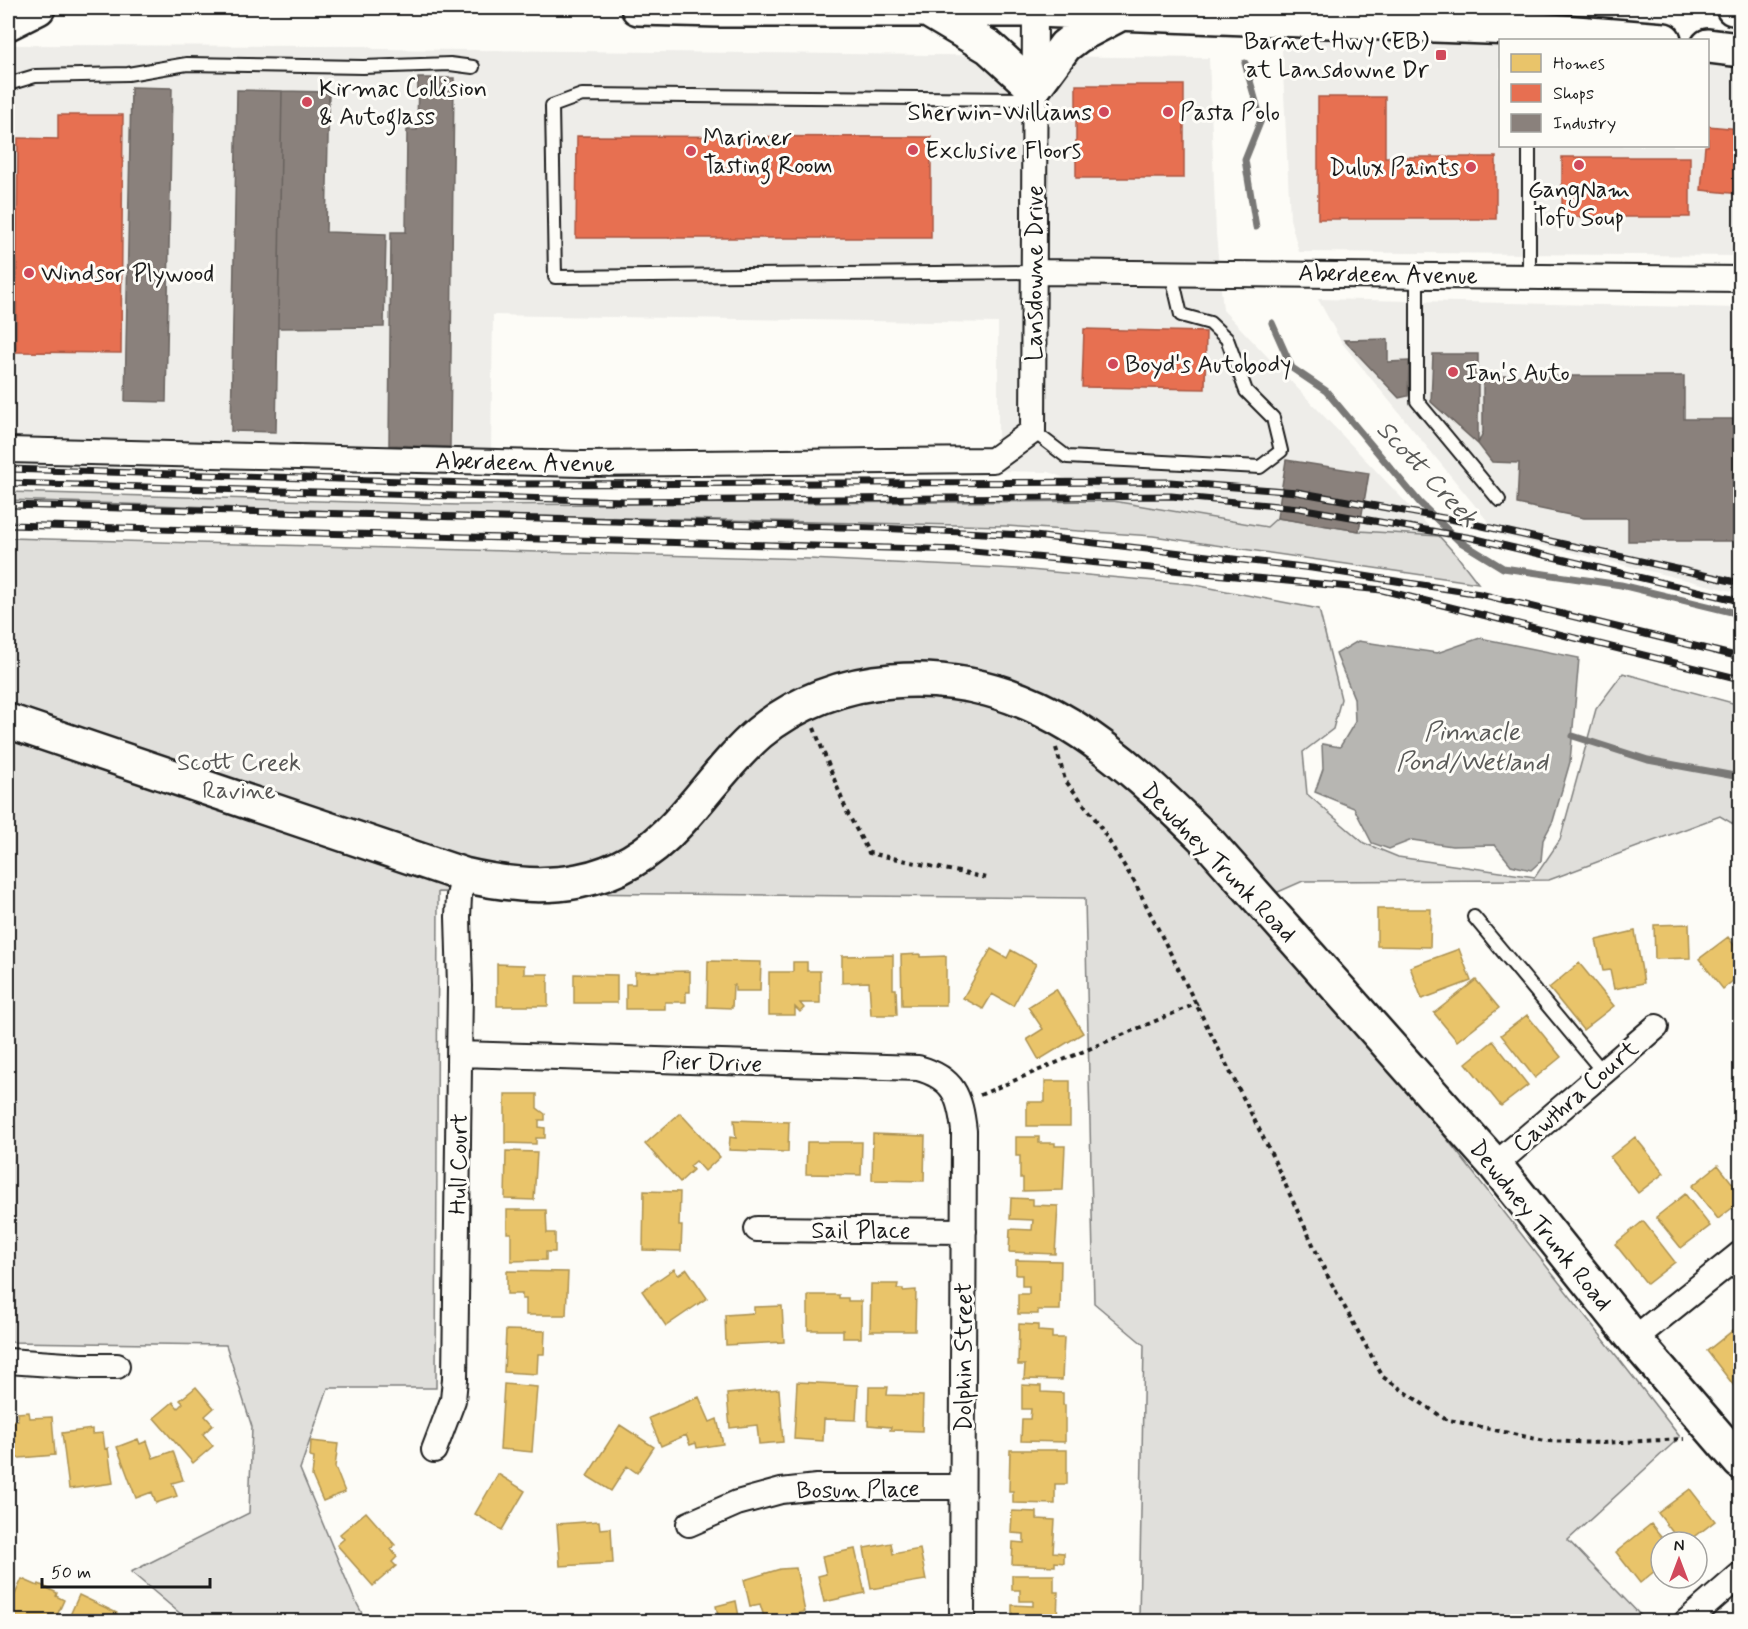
<svg xmlns="http://www.w3.org/2000/svg" width="1748" height="1629" viewBox="0 0 1748 1629" font-family="Mynerve,sans-serif">
<style>
.built{fill:#eeede9}
.green{fill:#e0dfdb;stroke:#7e7e7c;stroke-width:1.5}
.water{fill:#b7b6b2;stroke:#797876;stroke-width:1.5}
.homes{fill:#e9c46a;stroke:#ac9253;stroke-width:1.5}
.shops{fill:#e76f51;stroke:#aa5641;stroke-width:1.5}
.industry{fill:#8a817c;stroke:#69635f;stroke-width:1.5}
.lines{fill:none;stroke-linecap:round;stroke-linejoin:round}
.stream{stroke:#797876;stroke-width:7}
.lane-casing{stroke:#1c1c1c;stroke-width:16}
.street-casing{stroke:#1c1c1c;stroke-width:28}
.secondary-casing{stroke:#1c1c1c;stroke-width:38}
.primary-casing{stroke:#1c1c1c;stroke-width:38}
.path{stroke:#1c1c1c;stroke-width:4;stroke-dasharray:4.5 4.5;stroke-linecap:butt}
.lane{stroke:#fdfcf7;stroke-width:12}
.street{stroke:#fdfcf7;stroke-width:24}
.secondary{stroke:#fdfcf7;stroke-width:33}
.primary{stroke:#fdfcf7;stroke-width:33}
.rail-casing{stroke:#1c1c1c;stroke-width:7}
.rail{stroke:#fdfcf7;stroke-width:4.5;stroke-dasharray:14;stroke-linecap:butt}
.poi-dot{fill:#d1495b;stroke:#fdfcf7;stroke-width:2}
.labels{text-anchor:middle;stroke-width:6;stroke-linejoin:round;paint-order:stroke}
.poi-label{font-size:24px;fill:#1c1c1c;stroke:#fdfcf7;text-anchor:start}
.street-label{font-size:24px;fill:#1c1c1c;stroke:#fdfcf7}
.park-label{font-size:24px;fill:#575655;stroke:#fdfcf7}
.water-label{font-size:26px;font-style:italic;fill:#5a5a58;stroke:#fdfcf7}
</style>
<rect width="100%" height="100%" fill="#fdfcf7"/>
<filter id="ink" filterUnits="userSpaceOnUse"><feTurbulence type="fractalNoise" baseFrequency=".0167" numOctaves="2"/><feDisplacementMap in="SourceGraphic" scale="12" xChannelSelector="R" yChannelSelector="G"/><feConvolveMatrix kernelMatrix="1 2 1 2 8 2 1 2 1" color-interpolation-filters="sRGB"/></filter>
<g filter="url(#ink)">
<path class="built" d="M 1281,30 L 1404,40 L 1500,46 L 1500,146 L 1708,146 L 1708,65 L 1740,70 L 1740,256 L 1299,252 L 1290,219 Z
M 8,45 L 366,46 L 374,49 L 1209,58 L 1216,234 L 1223,310 L 1458,557 L 1131,505 L 1049,472 L 998,471 L 998,323 L 493,315 L 491,452 L 8,436 Z
M 1318,299 L 1740,308 L 1740,593 L 1499,535 L 1342,343 Z"/>
<path class="green" d="M 8,492 L 459,505 L 1113,501 L 1267,527 L 1277,518 L 1359,531 L 1439,536 L 1458,557 L 1478,583 L 1153,536 L 1006,526 L 390,513 L 8,500 Z
M 8,538 L 809,559 L 1018,569 L 1190,584 L 1319,609 L 1341,699 L 1333,729 L 1303,752 L 1307,794 L 1364,843 L 1398,857 L 1535,877 L 1560,840 L 1596,709 L 1623,673 L 1740,705 L 1740,828 L 1720,816 L 1549,880 L 1303,881 L 1260,900 L 1680,1437 L 1568,1540 L 1646,1621 L 1139,1621 L 1144,1345 L 1094,1303 L 1085,898 L 438,892 L 436,1388 L 328,1388 L 300,1469 L 353,1596 L 366,1621 L 189,1621 L 131,1572 L 249,1513 L 252,1427 L 226,1345 L 8,1342 Z"/>
<path class="water" d="M 1480,638 L 1579,658 L 1570,762 L 1553,821 L 1543,840 L 1541,861 L 1531,870 L 1511,865 L 1495,845 L 1452,846 L 1412,840 L 1389,849 L 1372,843 L 1354,808 L 1315,792 L 1323,769 L 1322,744 L 1340,747 L 1355,722 L 1354,698 L 1336,654 L 1358,641 L 1437,653 Z"/>
<path class="homes" d="M 1377,909 L 1431,909 L 1430,947 L 1377,946 Z
M 1689,924 L 1690,958 L 1655,959 L 1654,925 Z
M 1635,931 L 1644,983 L 1614,989 L 1610,970 L 1603,971 L 1596,940 Z
M 1728,937 L 1740,953 L 1740,975 L 1723,989 L 1699,959 Z
M 991,949 L 1007,958 L 1011,950 L 1036,964 L 1013,1006 L 992,994 L 983,1009 L 963,998 Z
M 1459,949 L 1471,981 L 1422,999 L 1410,967 Z
M 920,954 L 920,957 L 946,956 L 946,1005 L 902,1005 L 901,955 Z
M 893,955 L 893,989 L 896,989 L 897,1015 L 871,1015 L 869,982 L 842,983 L 842,956 Z
M 708,961 L 761,962 L 760,991 L 735,991 L 735,985 L 733,985 L 732,1008 L 707,1007 Z
M 793,962 L 807,962 L 807,971 L 820,971 L 820,1003 L 800,1003 L 804,1008 L 800,1012 L 795,1007 L 795,1015 L 769,1015 L 769,972 L 793,972 Z
M 1579,963 L 1614,1006 L 1583,1030 L 1549,988 Z
M 497,964 L 524,965 L 524,974 L 548,974 L 548,1006 L 497,1006 Z
M 690,971 L 690,992 L 686,992 L 686,1002 L 665,1002 L 665,1009 L 626,1009 L 626,984 L 635,984 L 635,972 Z
M 574,974 L 617,975 L 617,1003 L 574,1003 Z
M 1476,980 L 1499,1008 L 1457,1041 L 1434,1013 Z
M 1056,989 L 1083,1033 L 1039,1060 L 1027,1039 L 1043,1029 L 1028,1007 Z
M 1527,1015 L 1561,1057 L 1535,1078 L 1501,1035 Z
M 1493,1041 L 1528,1085 L 1501,1106 L 1466,1063 Z
M 1045,1081 L 1070,1081 L 1070,1126 L 1027,1126 L 1027,1102 L 1045,1102 Z
M 505,1094 L 537,1094 L 537,1108 L 545,1114 L 545,1120 L 539,1120 L 539,1127 L 545,1128 L 545,1138 L 536,1138 L 536,1144 L 505,1143 Z
M 680,1113 L 720,1157 L 705,1171 L 696,1161 L 690,1166 L 693,1170 L 680,1182 L 645,1144 Z
M 734,1120 L 789,1122 L 788,1152 L 729,1150 L 730,1137 L 736,1138 Z
M 873,1134 L 925,1136 L 924,1181 L 872,1180 Z
M 1016,1137 L 1039,1137 L 1039,1143 L 1055,1143 L 1055,1146 L 1065,1146 L 1063,1190 L 1023,1191 L 1023,1178 L 1020,1178 L 1020,1156 L 1016,1156 Z
M 1635,1137 L 1664,1173 L 1638,1193 L 1610,1157 Z
M 807,1142 L 862,1142 L 861,1175 L 806,1174 Z
M 506,1151 L 537,1152 L 534,1200 L 505,1199 Z
M 1718,1165 L 1740,1193 L 1740,1202 L 1718,1219 L 1692,1186 Z
M 644,1191 L 680,1192 L 679,1226 L 682,1226 L 681,1251 L 643,1250 Z
M 1685,1194 L 1710,1226 L 1681,1248 L 1656,1217 Z
M 1011,1198 L 1033,1199 L 1033,1205 L 1058,1206 L 1055,1254 L 1009,1252 L 1010,1229 L 1032,1230 L 1033,1220 L 1010,1219 Z
M 507,1210 L 546,1210 L 547,1233 L 555,1233 L 555,1252 L 546,1252 L 546,1260 L 511,1261 L 511,1233 L 507,1233 Z
M 1643,1221 L 1675,1262 L 1647,1284 L 1615,1244 Z
M 1016,1260 L 1061,1261 L 1060,1310 L 1038,1310 L 1038,1314 L 1018,1314 L 1018,1294 L 1029,1294 L 1029,1286 L 1022,1286 L 1022,1275 L 1016,1275 Z
M 674,1269 L 678,1275 L 687,1269 L 707,1298 L 666,1326 L 642,1291 Z
M 507,1271 L 568,1272 L 566,1315 L 526,1315 L 526,1299 L 522,1299 L 522,1294 L 507,1294 Z
M 871,1284 L 898,1284 L 897,1289 L 903,1289 L 903,1291 L 916,1290 L 915,1331 L 870,1331 Z
M 808,1295 L 839,1295 L 839,1298 L 848,1298 L 848,1301 L 861,1301 L 861,1338 L 843,1338 L 843,1330 L 808,1330 Z
M 782,1306 L 784,1342 L 726,1345 L 725,1315 L 754,1313 L 754,1307 Z
M 1019,1324 L 1038,1325 L 1038,1331 L 1052,1332 L 1052,1338 L 1064,1338 L 1062,1380 L 1024,1379 L 1025,1365 L 1018,1365 Z
M 1736,1328 L 1740,1335 L 1740,1382 L 1735,1387 L 1707,1351 Z
M 506,1330 L 545,1331 L 544,1354 L 538,1354 L 537,1374 L 504,1372 Z
M 797,1382 L 858,1385 L 856,1420 L 824,1419 L 823,1441 L 794,1439 Z
M 504,1384 L 537,1387 L 532,1452 L 500,1449 Z
M 1022,1385 L 1041,1386 L 1041,1392 L 1063,1393 L 1063,1405 L 1065,1405 L 1065,1442 L 1021,1441 L 1022,1419 L 1030,1419 L 1031,1409 L 1022,1409 Z
M 196,1387 L 214,1408 L 205,1416 L 213,1425 L 203,1434 L 213,1446 L 193,1463 L 154,1418 L 173,1402 L 178,1408 L 183,1403 L 180,1400 Z
M 869,1387 L 888,1387 L 887,1395 L 923,1396 L 922,1431 L 890,1430 L 891,1427 L 868,1425 Z
M 779,1389 L 783,1442 L 759,1444 L 757,1425 L 730,1428 L 727,1394 Z
M 699,1397 L 710,1422 L 717,1419 L 723,1444 L 697,1448 L 696,1443 L 690,1445 L 686,1435 L 661,1446 L 649,1418 Z
M 29,1412 L 30,1418 L 52,1417 L 55,1455 L 8,1459 L 8,1421 L 18,1420 L 17,1413 Z
M 620,1425 L 654,1447 L 637,1473 L 627,1466 L 611,1491 L 587,1476 Z
M 92,1429 L 92,1434 L 103,1433 L 105,1449 L 108,1448 L 113,1483 L 69,1489 L 62,1433 Z
M 138,1439 L 140,1444 L 147,1441 L 153,1458 L 173,1451 L 183,1480 L 172,1483 L 177,1496 L 156,1503 L 152,1492 L 136,1498 L 117,1447 Z
M 311,1441 L 338,1444 L 335,1467 L 345,1492 L 323,1501 L 312,1476 L 314,1458 L 310,1457 Z
M 1010,1450 L 1067,1450 L 1067,1484 L 1055,1484 L 1055,1504 L 1013,1503 L 1013,1491 L 1009,1491 Z
M 498,1474 L 525,1491 L 502,1530 L 475,1514 Z
M 1690,1489 L 1715,1521 L 1688,1542 L 1680,1542 L 1658,1513 Z
M 1012,1511 L 1037,1512 L 1037,1519 L 1055,1520 L 1053,1552 L 1064,1553 L 1064,1563 L 1055,1562 L 1055,1566 L 1012,1564 L 1013,1542 L 1024,1543 L 1024,1534 L 1011,1533 Z
M 366,1512 L 395,1545 L 391,1549 L 397,1557 L 392,1562 L 396,1566 L 373,1586 L 337,1545 L 344,1539 L 340,1534 Z
M 599,1521 L 600,1529 L 611,1528 L 613,1563 L 560,1566 L 557,1524 Z
M 1651,1524 L 1666,1542 L 1661,1542 L 1661,1566 L 1640,1583 L 1616,1552 Z
M 891,1543 L 893,1554 L 920,1549 L 926,1580 L 871,1589 L 864,1548 Z
M 855,1549 L 865,1593 L 824,1602 L 818,1576 L 826,1574 L 822,1556 Z
M 796,1568 L 805,1612 L 765,1620 L 760,1604 L 750,1606 L 744,1580 L 780,1569 Z
M 1012,1575 L 1054,1575 L 1054,1592 L 1058,1592 L 1057,1622 L 1012,1622 L 1012,1605 L 1033,1606 L 1033,1601 L 1020,1601 L 1020,1590 L 1012,1590 Z
M 22,1579 L 38,1586 L 39,1584 L 57,1593 L 56,1596 L 64,1600 L 54,1622 L 8,1622 L 8,1610 Z
M 79,1595 L 117,1613 L 113,1622 L 67,1622 Z
M 736,1601 L 740,1622 L 691,1622 L 718,1615 L 716,1606 Z"/>
<path class="shops" d="M 1076,85 L 1184,85 L 1184,178 L 1076,178 Z
M 1318,97 L 1385,97 L 1385,157 L 1496,157 L 1496,219 L 1318,219 Z
M 58,115 L 123,115 L 121,353 L 16,352 L 18,138 L 58,139 Z
M 1708,126 L 1740,129 L 1740,194 L 1701,190 L 1705,146 L 1708,146 Z
M 577,136 L 931,137 L 931,238 L 576,238 Z
M 1562,157 L 1690,157 L 1690,217 L 1562,217 Z
M 1084,329 L 1206,332 L 1205,389 L 1082,387 Z"/>
<path class="industry" d="M 418,78 L 454,78 L 450,447 L 389,445 L 391,232 L 406,232 L 407,130 L 417,130 Z
M 131,87 L 172,88 L 166,402 L 125,401 Z
M 237,90 L 282,91 L 276,432 L 231,431 Z
M 282,91 L 329,92 L 326,232 L 386,234 L 384,327 L 278,328 Z
M 1388,339 L 1388,362 L 1409,361 L 1408,396 L 1399,398 L 1344,340 Z
M 1433,354 L 1478,354 L 1478,444 L 1431,402 Z
M 1483,376 L 1684,376 L 1684,419 L 1740,419 L 1740,541 L 1628,541 L 1628,518 L 1584,518 L 1517,504 L 1519,463 L 1492,462 L 1478,444 L 1483,432 Z
M 1286,460 L 1369,473 L 1359,531 L 1277,518 Z"/>
<g class="lines">
<path class="stream" d="M 1245,63 L 1261,120 L 1245,160 L 1256,227
M 1272,323 L 1292,368 L 1326,391 L 1420,503 L 1459,541 L 1503,568 L 1621,585 L 1740,614
M 1573,736 L 1648,760 L 1740,777"/>
<defs>
<path id="lane" d="M 8,84 L 35,76 L 128,74 L 187,64 L 363,67 L 450,64 L 473,67
M 1034,99 L 582,95 L 552,106 L 555,277 L 1035,272
M 1529,146 L 1529,276
M 1417,274 L 1417,401 L 1499,500
M 1033,431 L 1067,457 L 1260,467 L 1281,451 L 1273,418 L 1246,391 L 1227,339 L 1210,323 L 1181,315 L 1171,272
M 1474,917 L 1603,1072"/>
<path id="street" d="M 1035,272 L 1740,279
M 8,450 L 581,464 L 993,460 L 1033,431 L 1035,10
M 460,1054 L 918,1068 C 954,1078 960,1096 964,1131 L 962,1622
M 1495,1165 L 1656,1027
M 757,1229 L 964,1231
M 1634,1339 L 1740,1254
M 8,1361 L 81,1366 L 117,1366
M 434,1450 L 453,1400 L 455,1379 L 460,986 L 458,917 L 459,896 L 464,875
M 689,1524 L 737,1503 L 781,1491 L 817,1487 L 962,1487
M 1686,1622 L 1740,1575"/>
<path id="secondary" d="M 8,721 L 464,875 C 544,894 618,889 677,824 C 705,794 728,760 759,733 C 796,702 845,684 892,681 C 1032,670 1119,754 1211,845 L 1495,1165 L 1634,1339 L 1740,1462"/>
<path id="primary" d="M 638,8 L 719,10 L 1035,10 L 1513,28 L 1664,40
M 1733,8 L 1740,8
M 927,10 L 989,47 L 1034,88 L 1065,46 L 1078,36 L 1122,13
M 8,23 L 38,8
M 1708,46 L 1740,50"/>
</defs>
<use href="#lane" class="lane-casing"/>
<use href="#street" class="street-casing"/>
<use href="#secondary" class="secondary-casing"/>
<use href="#primary" class="primary-casing"/>
<path class="path" d="M 814,728 L 847,812 L 869,853 L 987,878
M 1056,748 L 1065,780 L 1094,817 L 1135,883 L 1268,1147 L 1327,1275 L 1383,1377 L 1445,1419 L 1545,1441 L 1601,1443 L 1684,1439
M 980,1095 L 1198,1003"/>
<use href="#lane" class="lane"/>
<use href="#street" class="street"/>
<use href="#secondary" class="secondary"/>
<use href="#primary" class="primary"/>
<defs>
<path id="rail" d="M 8,469 L 505,484 L 1170,482 L 1297,492 L 1455,520 L 1740,583
M 8,483 L 625,501 L 1171,496 L 1299,508 L 1472,538 L 1740,601
M 8,505 L 878,528 L 1026,535 L 1312,568 L 1480,594 L 1740,657
M 8,525 L 963,550 L 1382,590 L 1740,679"/>
</defs>
<use href="#rail" class="rail-casing"/>
<use href="#rail" class="rail"/>
</g>
</g>
<g class="poi-dot">
<rect x="1435" y="49" width="12" height="12" rx="3"/>
<circle cx="307" cy="102" r="6"/>
<circle cx="1104" cy="112" r="6"/>
<circle cx="1168" cy="112" r="6"/>
<circle cx="913" cy="150" r="6"/>
<circle cx="691" cy="151" r="6"/>
<circle cx="1579" cy="165" r="6"/>
<circle cx="1471" cy="167" r="6"/>
<circle cx="29" cy="273" r="6"/>
<circle cx="1113" cy="364" r="6"/>
<circle cx="1453" cy="372" r="6"/>
</g>
<g class="labels">
<g class="poi-label">
<text x="1429" y="49" text-anchor="end">Barnet Hwy (EB)<tspan x="1429" dy="28">at Lansdowne Dr</tspan></text>
<text x="319" y="96">Kirmac Collision<tspan x="319" dy="28">&amp; Autoglass</tspan></text>
<text x="1092" y="120" text-anchor="end">Sherwin-Williams</text>
<text x="1180" y="120">Pasta Polo</text>
<text x="703" y="145">Mariner<tspan x="703" dy="28">Tasting Room</tspan></text>
<text x="925" y="158">Exclusive Floors</text>
<text x="1459" y="175" text-anchor="end">Dulux Paints</text>
<text x="1579" y="197" text-anchor="middle">GangNam<tspan x="1579" dy="28">Tofu Soup</tspan></text>
<text x="41" y="281">Windsor Plywood</text>
<text x="1125" y="372">Boyd's Autobody</text>
<text x="1465" y="380">Ian's Auto</text>
</g>
<g class="street-label">
<text transform="translate(1034 273) rotate(-90)" y="8">Lansdowne Drive</text>
<text transform="translate(1388 274) rotate(1)" y="8">Aberdeen Avenue</text>
<text transform="translate(525 462) rotate(1)" y="8">Aberdeen Avenue</text>
<text transform="translate(1219 862) rotate(46)" y="8">Dewdney Trunk Road</text>
<text transform="translate(712 1062) rotate(2)" y="8">Pier Drive</text>
<text transform="translate(1575 1096) rotate(-41)" y="8">Cawthra Court</text>
<text transform="translate(458 1164) rotate(-89)" y="8">Hull Court</text>
<text transform="translate(1541 1225) rotate(51)" y="8">Dewdney Trunk Road</text>
<text x="861" y="1238">Sail Place</text>
<text transform="translate(963 1357) rotate(-90)" y="8">Dolphin Street</text>
<text transform="translate(858 1489) rotate(-1)" y="8">Bosun Place</text>
</g>
<g class="park-label">
<text x="239" y="770">Scott Creek<tspan x="239" dy="28">Ravine</tspan></text>
</g>
<g class="water-label">
<text transform="translate(1428 473) rotate(47)" y="9">Scott Creek</text>
<text x="1472" y="740">Pinnacle<tspan x="1472" dy="30">Pond/Wetland</tspan></text>
</g>
</g>
<rect width="1748" height="1629" fill="none" stroke="#fdfcf7" stroke-width="30"/>
<rect x="15" y="15" width="1718" height="1599" fill="none" stroke="#1c1c1c" stroke-width="2" filter="url(#ink)"/>
<rect x="1499" y="39" width="210" height="108" fill="#fdfcf7" stroke="#a3a29f" stroke-width="1.5"/>
<rect x="1511" y="54" width="30" height="18" fill="#e9c46a" stroke="#a3a29f" stroke-width="1.5"/>
<text x="1553" y="69" font-size="18" fill="#1c1c1c">Homes</text>
<rect x="1511" y="84" width="30" height="18" fill="#e76f51" stroke="#a3a29f" stroke-width="1.5"/>
<text x="1553" y="99" font-size="18" fill="#1c1c1c">Shops</text>
<rect x="1511" y="114" width="30" height="18" fill="#8a817c" stroke="#a3a29f" stroke-width="1.5"/>
<text x="1553" y="129" font-size="18" fill="#1c1c1c">Industry</text>
<g transform="translate(1679 1560)"><circle r="28" fill="#fdfcf7" stroke="#a3a29f" stroke-width="1.5"/>
<path d="M0-4.5L10 22L0 15L-10 22Z" fill="#d1495b"/>
<text y="-9" font-size="16" font-weight="bold" text-anchor="middle" fill="#1c1c1c">N</text>
</g>
<path d="M42 1578v9h168v-9" fill="none" stroke="#1c1c1c" stroke-width="3"/>
<text x="51" y="1578" font-size="18" fill="#1c1c1c" stroke="#fdfcf7" stroke-width="4.5" paint-order="stroke">50 m</text>
</svg>
